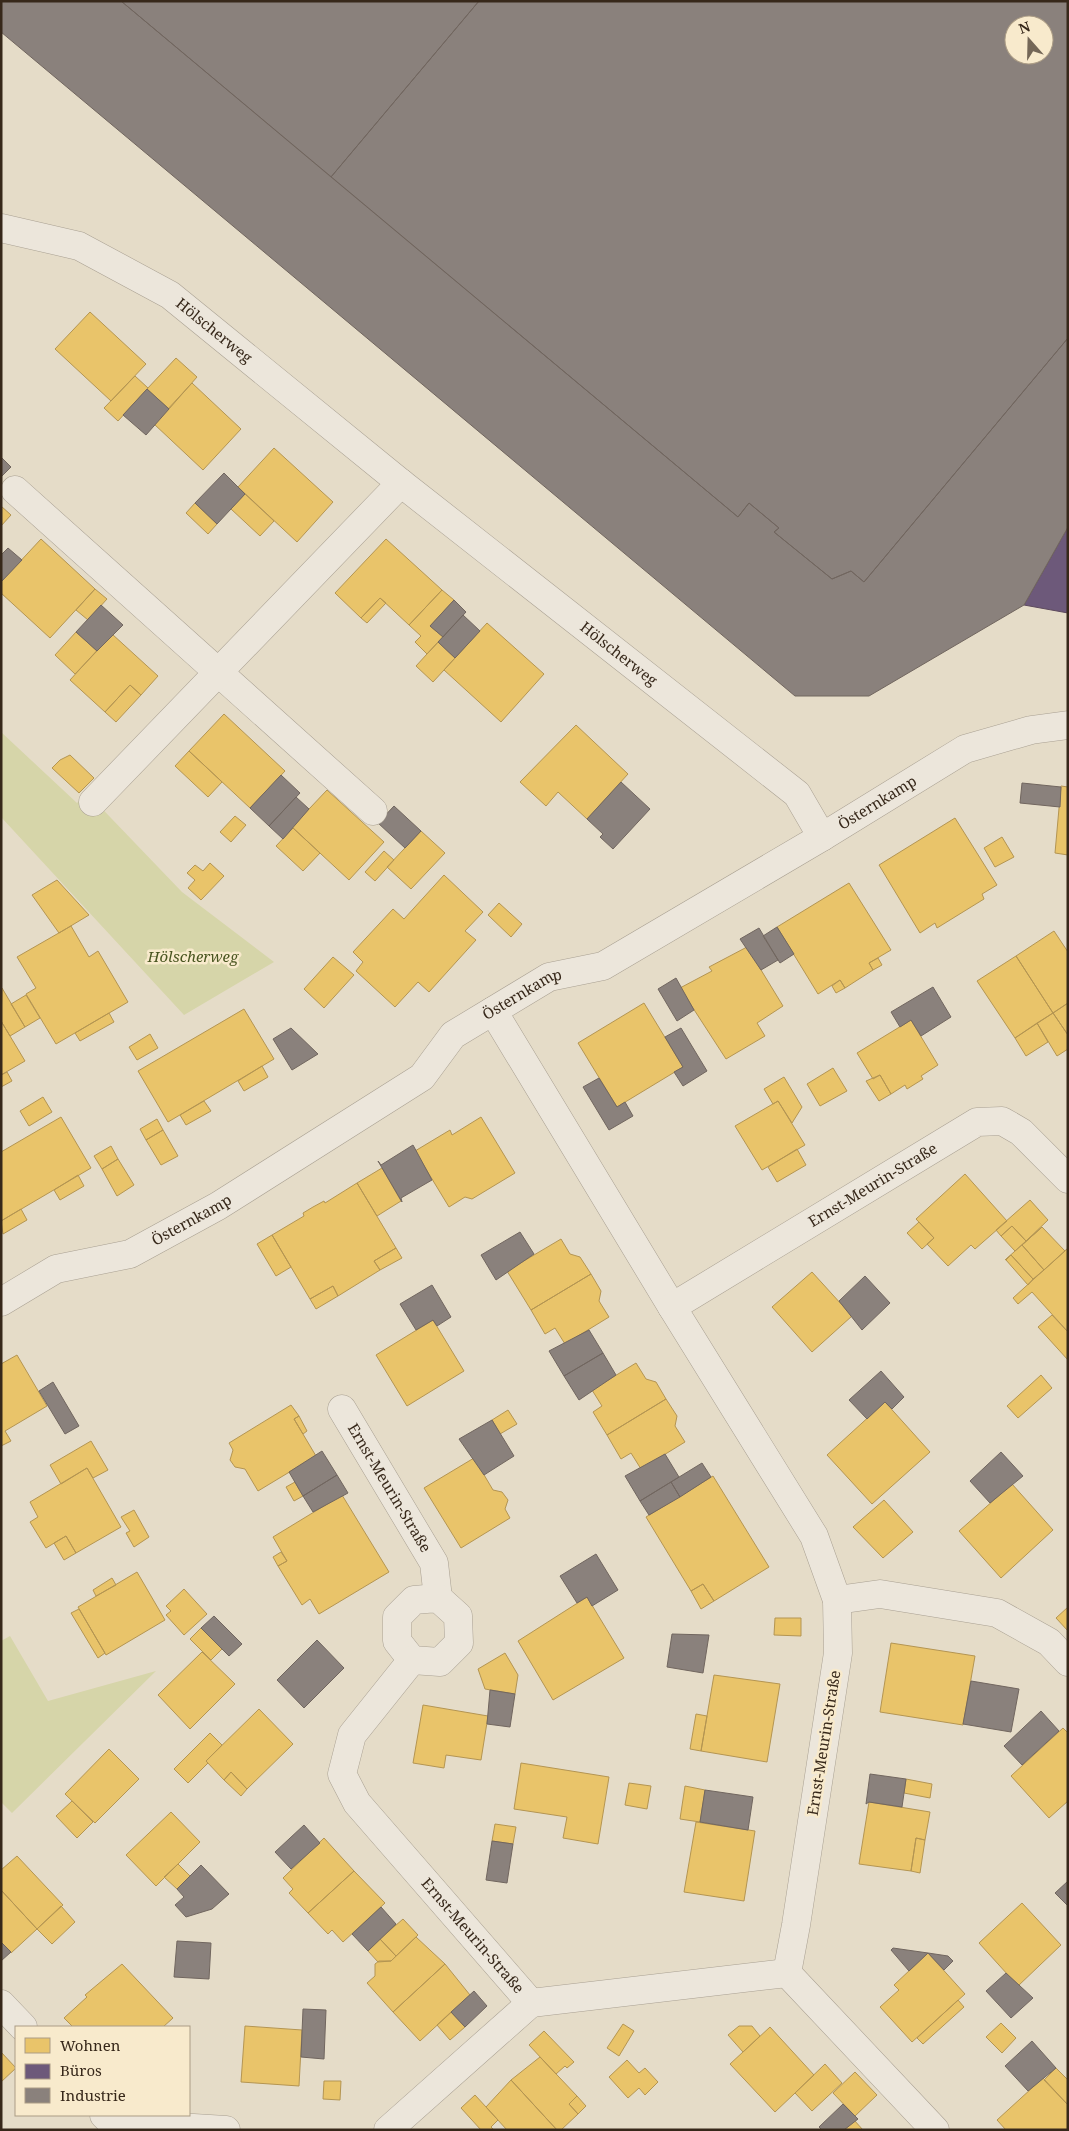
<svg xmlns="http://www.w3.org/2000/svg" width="1069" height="2131" viewBox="0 0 1069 2131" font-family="'Noto Serif',serif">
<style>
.park{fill:#d6d5a9}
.homes{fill:#e9c46a;stroke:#b49552}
.offices{fill:#6d597a;stroke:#5d4a5d}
.industry{fill:#8a817c;stroke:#71665f;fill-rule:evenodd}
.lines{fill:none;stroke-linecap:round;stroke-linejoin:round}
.street-casing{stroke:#a9a092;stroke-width:29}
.street{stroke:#ece6db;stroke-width:28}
.labels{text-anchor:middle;stroke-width:5;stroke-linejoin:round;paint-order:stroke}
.street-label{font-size:15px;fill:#37281a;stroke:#f8eacc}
.park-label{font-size:15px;font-style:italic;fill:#495520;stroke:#f8eacc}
</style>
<rect width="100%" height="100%" fill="#e5dcc8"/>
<path class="park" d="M 1,732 L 77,803 L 87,793 L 182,892 L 274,962 L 184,1015 L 1,817 Z
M 10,1636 L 48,1701 L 156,1671 L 12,1813 L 1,1802 L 1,1641 Z"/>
<path class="homes" d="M 90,312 L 146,364 L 111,401 L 55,349 Z
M 176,358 L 197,377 L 169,409 L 147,389 Z
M 135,376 L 148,388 L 118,421 L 104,408 Z
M 192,383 L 241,429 L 203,470 L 154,424 Z
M 274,448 L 333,502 L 297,542 L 238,487 Z
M 245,494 L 274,521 L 260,536 L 231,509 Z
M 195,503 L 217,524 L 208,534 L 186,513 Z
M 1,506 L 11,515 L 1,526 Z
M 41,539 L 95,589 L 50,638 L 1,593 L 1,582 Z
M 386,539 L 442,590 L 409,625 L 380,598 L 361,618 L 335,593 Z
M 95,589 L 107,599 L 88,620 L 76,610 Z
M 442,590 L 454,600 L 430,626 L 443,637 L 427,654 L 415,642 L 421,636 L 409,625 Z
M 380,598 L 386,603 L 367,623 L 361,618 Z
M 487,623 L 544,674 L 501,722 L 444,670 Z
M 76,632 L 97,651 L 75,674 L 55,655 Z
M 112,634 L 158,676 L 141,695 L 130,685 L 105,712 L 70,680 Z
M 438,642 L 455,658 L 433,682 L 416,666 Z
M 130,685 L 141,695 L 116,722 L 105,712 Z
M 224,714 L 285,771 L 250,808 L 189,751 Z
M 576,725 L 628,774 L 587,819 L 558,792 L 546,806 L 520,782 Z
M 189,751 L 222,782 L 208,797 L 175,766 Z
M 70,755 L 94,778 L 79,793 L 52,768 L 60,760 Z
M 1061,786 L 1068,787 L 1068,855 L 1055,853 Z
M 327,790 L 384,842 L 349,880 L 292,827 Z
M 235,816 L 246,825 L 231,842 L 220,832 Z
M 955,818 L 997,885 L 982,894 L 984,899 L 937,928 L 935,923 L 920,933 L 879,865 Z
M 293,828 L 320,853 L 303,871 L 276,846 Z
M 421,831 L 445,853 L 411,889 L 387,867 Z
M 1002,837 L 1014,857 L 995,867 L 984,848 Z
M 384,851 L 394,860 L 375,881 L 365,872 Z
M 210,863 L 224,876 L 201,900 L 188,888 L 195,880 L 187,873 L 195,865 L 203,871 Z
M 444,875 L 483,912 L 465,931 L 476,940 L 429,992 L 418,982 L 395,1007 L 356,971 L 363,962 L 353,952 L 393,909 L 404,919 Z
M 57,880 L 89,915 L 59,933 L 32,895 Z
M 849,883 L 891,950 L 869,963 L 873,970 L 845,988 L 840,980 L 818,994 L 777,927 Z
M 499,903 L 522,924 L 511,937 L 488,915 Z
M 71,926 L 89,957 L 98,951 L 128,1002 L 56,1044 L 26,994 L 36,988 L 17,957 Z
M 1054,931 L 1068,952 L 1068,1003 L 1053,1013 L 1016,956 Z
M 747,947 L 783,1006 L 757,1023 L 765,1036 L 726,1059 L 680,988 L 712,971 L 709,967 Z
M 1016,956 L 1053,1013 L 1015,1038 L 977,981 Z
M 333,957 L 354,975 L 324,1008 L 304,989 Z
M 878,958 L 882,965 L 873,970 L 869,963 Z
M 840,980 L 845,988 L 836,993 L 832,986 Z
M 2,988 L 25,1027 L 10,1036 L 1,1021 Z
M 26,995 L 40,1018 L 25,1027 L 11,1004 Z
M 644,1003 L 683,1067 L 617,1107 L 578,1043 Z
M 1068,1003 L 1068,1035 L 1053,1013 Z
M 244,1009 L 274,1059 L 168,1122 L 138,1071 Z
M 109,1013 L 114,1022 L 80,1041 L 75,1033 Z
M 1053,1013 L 1068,1035 L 1068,1049 L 1057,1056 L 1037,1023 Z
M 911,1020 L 938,1065 L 921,1076 L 923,1079 L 907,1089 L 905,1085 L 891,1094 L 880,1075 L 873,1079 L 857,1053 Z
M 1,1021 L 25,1061 L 1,1075 Z
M 1037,1023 L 1048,1042 L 1026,1056 L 1015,1038 Z
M 150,1034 L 158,1048 L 137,1060 L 129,1047 Z
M 262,1066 L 268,1077 L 244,1091 L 238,1081 Z
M 833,1068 L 847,1091 L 820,1106 L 807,1084 Z
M 7,1072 L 12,1081 L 1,1087 L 1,1075 Z
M 880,1075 L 891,1094 L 879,1101 L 866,1081 Z
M 784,1077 L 802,1107 L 792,1123 L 778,1101 L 773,1104 L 764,1089 Z
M 43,1097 L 52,1112 L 29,1126 L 20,1111 Z
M 204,1101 L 211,1111 L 186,1125 L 180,1115 Z
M 778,1101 L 805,1145 L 762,1170 L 735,1126 Z
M 61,1117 L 91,1168 L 1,1221 L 1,1152 Z
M 481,1117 L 515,1173 L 472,1199 L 465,1197 L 449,1207 L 415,1151 L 450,1130 L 452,1135 Z
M 157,1119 L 163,1130 L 146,1140 L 140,1129 Z
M 163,1130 L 178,1156 L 161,1165 L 146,1140 Z
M 111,1146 L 118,1159 L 102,1169 L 94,1156 Z
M 797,1149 L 806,1165 L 777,1182 L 768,1167 Z
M 118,1159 L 134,1185 L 117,1196 L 102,1169 Z
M 382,1168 L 401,1201 L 377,1216 L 357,1183 Z
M 965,1174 L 1007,1221 L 975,1249 L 971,1245 L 948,1266 L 927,1244 L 934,1238 L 916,1219 Z
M 78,1175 L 84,1186 L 60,1200 L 54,1190 Z
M 357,1183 L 396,1248 L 374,1261 L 380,1270 L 338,1296 L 333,1286 L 310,1299 L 272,1235 L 304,1216 L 303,1213 L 313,1207 L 324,1201 L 325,1203 Z
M 1030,1200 L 1048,1220 L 1026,1241 L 1012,1226 L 1001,1236 L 996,1230 Z
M 21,1209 L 27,1220 L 3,1234 L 1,1221 Z
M 919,1222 L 934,1238 L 922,1249 L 907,1233 Z
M 1012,1226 L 1026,1241 L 1015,1251 L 1001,1236 Z
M 1042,1227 L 1022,1245 L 1044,1270 L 1033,1279 L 1011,1255 L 1005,1260 Z
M 1042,1227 L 1065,1251 L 1044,1270 L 1022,1245 Z
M 272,1235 L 291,1267 L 276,1276 L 257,1244 Z
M 561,1239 L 570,1254 L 580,1257 L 591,1274 L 531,1310 L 507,1271 Z
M 396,1248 L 402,1258 L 380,1270 L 374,1261 Z
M 1068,1248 L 1068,1332 L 1032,1292 L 1018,1304 L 1013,1298 Z
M 1011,1255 L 1033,1279 L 1028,1285 L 1006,1260 Z
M 812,1272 L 852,1316 L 812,1352 L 772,1307 Z
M 591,1274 L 601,1291 L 599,1301 L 609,1317 L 565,1344 L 555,1328 L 545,1334 L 531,1310 Z
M 333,1286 L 338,1296 L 316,1309 L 310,1299 Z
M 1052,1315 L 1068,1332 L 1068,1360 L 1038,1327 Z
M 433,1320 L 464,1371 L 407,1406 L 376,1355 Z
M 17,1355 L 47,1406 L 5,1431 L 11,1441 L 1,1446 L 1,1364 Z
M 636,1363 L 646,1379 L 656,1382 L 666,1399 L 607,1435 L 593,1412 L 602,1406 L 592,1390 Z
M 1041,1375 L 1052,1388 L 1018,1418 L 1007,1406 Z
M 666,1399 L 677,1416 L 675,1426 L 685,1442 L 641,1469 L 631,1453 L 621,1459 L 607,1435 Z
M 885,1402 L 930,1452 L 872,1504 L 827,1455 Z
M 291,1405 L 299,1416 L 294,1419 L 316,1456 L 258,1491 L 245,1469 L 235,1467 L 230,1460 L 233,1450 L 229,1443 Z
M 508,1410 L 517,1424 L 500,1434 L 492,1420 Z
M 299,1416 L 307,1431 L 303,1434 L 294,1419 Z
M 91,1441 L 108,1470 L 93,1478 L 87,1468 L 61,1484 L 50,1465 Z
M 474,1458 L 493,1490 L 502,1492 L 508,1500 L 505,1509 L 510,1518 L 461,1548 L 424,1488 Z
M 87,1468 L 121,1527 L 76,1553 L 66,1536 L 46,1548 L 30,1522 L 38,1517 L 30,1502 Z
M 713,1476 L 769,1567 L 714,1601 L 703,1584 L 691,1591 L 646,1517 Z
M 295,1482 L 303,1496 L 294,1501 L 286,1487 Z
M 1012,1484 L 1053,1530 L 1001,1578 L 959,1531 Z
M 342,1495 L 389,1572 L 319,1614 L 310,1599 L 302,1605 L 278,1566 L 287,1561 L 273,1537 Z
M 884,1500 L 913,1532 L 883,1558 L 853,1527 Z
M 134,1510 L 149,1537 L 134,1547 L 126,1533 L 130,1531 L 121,1517 Z
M 66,1536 L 76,1553 L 64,1560 L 54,1543 Z
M 281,1552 L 287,1561 L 278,1566 L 273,1557 Z
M 137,1572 L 165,1620 L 106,1655 L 78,1607 Z
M 112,1578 L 116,1585 L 96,1596 L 93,1590 Z
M 703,1584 L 714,1601 L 701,1609 L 691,1591 Z
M 184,1589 L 207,1614 L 184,1635 L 166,1615 L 171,1611 L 166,1606 Z
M 587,1597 L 624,1658 L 553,1700 L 518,1641 Z
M 1068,1607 L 1068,1631 L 1056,1618 Z
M 79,1609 L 105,1653 L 98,1658 L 71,1613 Z
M 775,1618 L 801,1618 L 801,1636 L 774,1635 Z
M 201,1628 L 222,1649 L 211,1660 L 190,1639 Z
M 891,1643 L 975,1656 L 963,1725 L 880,1712 Z
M 202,1652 L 235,1684 L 190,1729 L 158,1695 Z
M 505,1653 L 518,1675 L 515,1694 L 485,1689 L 478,1669 Z
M 714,1675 L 780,1684 L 767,1762 L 701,1751 Z
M 423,1705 L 488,1716 L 481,1760 L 446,1755 L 444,1768 L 413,1763 Z
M 259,1709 L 293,1744 L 247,1789 L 231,1772 L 224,1780 L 206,1761 Z
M 696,1714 L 707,1716 L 701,1751 L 690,1749 Z
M 1063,1728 L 1068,1733 L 1068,1801 L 1049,1818 L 1011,1776 Z
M 210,1733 L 222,1745 L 206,1761 L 208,1763 L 188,1783 L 174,1769 Z
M 109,1749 L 139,1779 L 95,1823 L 65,1794 Z
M 521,1763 L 609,1777 L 598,1844 L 563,1838 L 567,1817 L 514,1809 Z
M 231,1772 L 247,1789 L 241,1796 L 224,1780 Z
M 906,1779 L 932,1784 L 930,1798 L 904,1793 Z
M 629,1783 L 651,1786 L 647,1809 L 625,1805 Z
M 685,1786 L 705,1790 L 700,1822 L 680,1819 Z
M 72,1801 L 93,1822 L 77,1838 L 56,1816 Z
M 869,1802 L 930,1812 L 925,1840 L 916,1838 L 911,1871 L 859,1864 Z
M 171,1812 L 200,1842 L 156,1886 L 126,1855 Z
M 696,1822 L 755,1831 L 744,1901 L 684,1892 Z
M 495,1824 L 516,1827 L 513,1844 L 492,1841 Z
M 324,1838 L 354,1871 L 308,1913 L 289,1893 L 293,1889 L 283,1878 Z
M 916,1838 L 925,1840 L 920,1873 L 911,1871 Z
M 17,1856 L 63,1905 L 37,1929 L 1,1890 L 1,1870 Z
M 178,1864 L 190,1876 L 177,1889 L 164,1877 Z
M 354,1871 L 385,1903 L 343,1942 L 332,1930 L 328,1934 L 308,1913 Z
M 1,1890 L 37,1929 L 11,1953 L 1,1942 Z
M 1022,1903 L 1061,1945 L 1018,1986 L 979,1943 Z
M 61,1906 L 75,1922 L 52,1944 L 37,1929 Z
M 403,1919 L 418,1935 L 396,1956 L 380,1939 Z
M 416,1937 L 445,1964 L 393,2012 L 367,1983 L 375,1976 L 375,1964 L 379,1961 L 391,1961 Z
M 380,1939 L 396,1956 L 391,1961 L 378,1962 L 368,1951 Z
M 928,1953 L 965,1994 L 912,2042 L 880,2007 L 899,1990 L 894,1985 Z
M 122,1964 L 173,2018 L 163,2027 L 73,2027 L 64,2018 L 87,1997 L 85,1995 Z
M 445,1964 L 470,1995 L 420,2041 L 393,2012 Z
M 958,2000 L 964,2007 L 923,2044 L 917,2038 Z
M 451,2012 L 465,2027 L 450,2040 L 437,2025 Z
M 1001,2023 L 1016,2038 L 1002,2053 L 986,2037 Z
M 623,2024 L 634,2031 L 619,2056 L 607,2048 Z
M 245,2026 L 302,2030 L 299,2086 L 241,2082 Z
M 739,2026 L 752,2026 L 760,2036 L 743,2052 L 728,2035 Z
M 770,2027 L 814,2075 L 775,2112 L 730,2064 Z
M 544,2031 L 574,2062 L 567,2068 L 565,2066 L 556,2074 L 529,2045 Z
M 1,2052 L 16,2068 L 1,2082 Z
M 540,2057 L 577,2096 L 569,2104 L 578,2114 L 561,2130 L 557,2130 L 511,2080 Z
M 627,2060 L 639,2073 L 645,2068 L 658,2082 L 645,2095 L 639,2088 L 628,2098 L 609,2077 Z
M 825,2064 L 842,2083 L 812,2111 L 795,2093 Z
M 1056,2068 L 1068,2080 L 1068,2105 L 1044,2080 Z
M 855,2072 L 877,2095 L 855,2116 L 833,2093 Z
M 1043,2078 L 1068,2105 L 1068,2130 L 1006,2130 L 997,2120 Z
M 511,2080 L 557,2130 L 507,2130 L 486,2107 Z
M 324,2081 L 341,2081 L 340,2100 L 323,2099 Z
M 475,2095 L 498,2120 L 491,2127 L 494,2130 L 481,2130 L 461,2108 Z
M 577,2096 L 586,2106 L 578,2114 L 569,2104 Z
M 854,2120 L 863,2130 L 844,2130 Z"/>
<path class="offices" d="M 1068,527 L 1068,613 L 1024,605 Z"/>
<path class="industry" d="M 1,1 L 121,1 L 738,517 L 749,503 L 779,528 L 774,532 L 832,579 L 851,571 L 864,582 L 1068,338 L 1068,527 L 1024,605 L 869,696 L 795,696 L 1,32 Z
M 121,1 L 479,1 L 331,177 Z
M 479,1 L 1068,1 L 1068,338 L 864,582 L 851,571 L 832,579 L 774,532 L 779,528 L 749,503 L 738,517 L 331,177 ZM 1014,25 L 1044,25 L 1044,55 L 1014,55 Z
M 147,389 L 169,409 L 146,435 L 123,415 Z
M 1,457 L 11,467 L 1,477 Z
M 224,473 L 245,494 L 217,524 L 195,503 Z
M 8,548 L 22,560 L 1,582 L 1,555 Z
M 454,600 L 466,612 L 443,637 L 430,626 Z
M 101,605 L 123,625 L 97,651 L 76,632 Z
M 463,615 L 480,631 L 455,658 L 438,642 Z
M 281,775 L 300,793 L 269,826 L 250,808 Z
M 621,782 L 650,809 L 613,849 L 600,837 L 603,834 L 587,819 Z
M 1022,783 L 1061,787 L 1060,807 L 1020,803 Z
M 296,797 L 309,809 L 283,839 L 269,826 Z
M 394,806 L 421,831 L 405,848 L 378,823 Z
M 777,927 L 794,954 L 780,963 L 763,936 Z
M 759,928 L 778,960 L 761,970 L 740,939 Z
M 676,978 L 694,1010 L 677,1021 L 658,989 Z
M 933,987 L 951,1017 L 921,1036 L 911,1020 L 900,1027 L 891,1012 Z
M 291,1028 L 318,1054 L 292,1070 L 273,1039 Z
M 681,1028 L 707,1071 L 683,1086 L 674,1072 L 683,1067 L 665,1037 Z
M 599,1078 L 617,1107 L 625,1102 L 633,1116 L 609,1130 L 583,1087 Z
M 413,1145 L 432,1180 L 401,1198 L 402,1202 L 378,1161 L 381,1165 Z
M 520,1232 L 534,1254 L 496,1280 L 481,1255 Z
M 865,1276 L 890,1303 L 862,1330 L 839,1301 Z
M 432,1285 L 451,1317 L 437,1326 L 433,1320 L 416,1330 L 400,1304 Z
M 589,1330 L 603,1353 L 564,1376 L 549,1351 Z
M 603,1353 L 616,1375 L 579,1400 L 564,1376 Z
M 881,1371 L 904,1397 L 892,1409 L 885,1402 L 867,1419 L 849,1400 Z
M 53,1382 L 79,1426 L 65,1434 L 39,1391 Z
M 492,1420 L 514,1456 L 484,1475 L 459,1439 Z
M 322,1451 L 337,1475 L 303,1496 L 289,1472 Z
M 1001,1452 L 1023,1476 L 990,1503 L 970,1481 Z
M 665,1454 L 679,1477 L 640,1501 L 625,1476 Z
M 702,1463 L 711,1477 L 680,1497 L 671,1482 Z
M 337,1475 L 348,1493 L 313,1512 L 303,1496 Z
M 671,1482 L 680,1497 L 649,1515 L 640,1501 Z
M 596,1554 L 618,1590 L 592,1606 L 587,1597 L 577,1603 L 560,1576 Z
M 214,1616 L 242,1644 L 229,1656 L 201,1628 Z
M 672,1634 L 709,1635 L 703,1673 L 667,1667 Z
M 317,1640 L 344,1668 L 304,1708 L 277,1680 Z
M 971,1681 L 1019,1689 L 1011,1732 L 963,1724 Z
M 490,1690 L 515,1694 L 510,1727 L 487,1724 Z
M 1041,1711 L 1059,1731 L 1022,1765 L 1004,1746 Z
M 870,1774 L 906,1779 L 902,1807 L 869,1802 L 866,1804 Z
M 705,1790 L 753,1797 L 748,1830 L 700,1822 Z
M 304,1825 L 320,1843 L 291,1869 L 275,1852 Z
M 492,1841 L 513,1844 L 507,1883 L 486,1880 Z
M 201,1865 L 229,1894 L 212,1909 L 186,1917 L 175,1905 L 184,1897 L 177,1889 Z
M 1068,1881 L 1068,1906 L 1055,1893 Z
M 381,1907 L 396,1924 L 368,1951 L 352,1934 Z
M 177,1941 L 211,1943 L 209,1979 L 174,1977 Z
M 1,1942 L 11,1952 L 1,1961 Z
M 893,1948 L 928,1953 L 909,1971 L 891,1950 Z
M 928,1953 L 948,1956 L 953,1961 L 944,1970 Z
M 1006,1973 L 1033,1998 L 1011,2018 L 986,1991 Z
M 474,1991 L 487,2006 L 465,2027 L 451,2012 Z
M 303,2009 L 326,2010 L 324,2059 L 301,2057 Z
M 1032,2041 L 1056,2068 L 1028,2091 L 1005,2066 Z
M 843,2104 L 858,2119 L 844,2130 L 822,2130 L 819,2127 Z"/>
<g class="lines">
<defs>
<g id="street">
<path id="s1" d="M 1,228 L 79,246 L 170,295 L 401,483 L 797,794 L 822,837"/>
<path d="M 15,490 L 373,811"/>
<path d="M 93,802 L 401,483"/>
<path d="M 493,1011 L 672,1307 L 814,1536 L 837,1600 L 838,1653 L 796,1925 L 787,1973 L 935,2130"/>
<path id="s2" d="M 1,1302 L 56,1269 L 130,1254 L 218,1206 L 422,1077 L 453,1035 L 549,977 L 603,966 L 822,837 L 965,749 L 1031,730 L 1068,725"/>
<path id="s3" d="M 672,1307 L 977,1122 L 1002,1121 L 1021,1132 L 1068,1179"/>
<path id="s4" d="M 342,1409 L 434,1563 L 438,1598"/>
<path d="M 438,1598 L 458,1616 L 459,1643 L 440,1662 L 412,1660 L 397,1641 L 397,1617 L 414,1600 Z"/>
<path d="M 837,1600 L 880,1594 L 997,1613 L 1049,1642 L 1068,1662"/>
<path id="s5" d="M 412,1660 L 352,1735 L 342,1774 L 357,1803 L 531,2003 L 787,1973"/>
<path d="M 1,2004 L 23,2027"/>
<path d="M 104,2115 L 112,2123 L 226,2130"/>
<path d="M 388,2130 L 531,2003"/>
</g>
</defs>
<use href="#street" class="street-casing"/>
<use href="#street" class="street"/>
</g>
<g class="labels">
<g class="street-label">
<text dy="5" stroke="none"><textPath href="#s1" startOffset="240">Hölscherweg</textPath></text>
<text dy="5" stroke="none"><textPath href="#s1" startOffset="758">Hölscherweg</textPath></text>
<text dy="5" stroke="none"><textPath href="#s2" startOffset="1020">Östernkamp</textPath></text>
<text dy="5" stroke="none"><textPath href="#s2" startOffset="614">Östernkamp</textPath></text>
<text dy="5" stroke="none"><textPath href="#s3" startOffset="235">Ernst-Meurin-Straße</textPath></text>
<text dy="5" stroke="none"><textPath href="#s2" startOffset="210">Östernkamp</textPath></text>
<text dy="5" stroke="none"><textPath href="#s4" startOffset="92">Ernst-Meurin-Straße</textPath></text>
<text transform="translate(824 1743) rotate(-81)" y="5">Ernst-Meurin-Straße</text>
<text dy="5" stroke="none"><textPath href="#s5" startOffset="345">Ernst-Meurin-Straße</textPath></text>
</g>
<g class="park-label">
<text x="193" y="962">Hölscherweg</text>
</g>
</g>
<rect width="1069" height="2131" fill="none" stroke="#37281a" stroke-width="5"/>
<rect x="15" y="2026" width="175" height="90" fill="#f8eacc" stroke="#ab9c85"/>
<rect x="25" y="2038" width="25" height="15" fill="#e9c46a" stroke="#ab9c85"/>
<text x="60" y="2051" font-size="15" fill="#37281a">Wohnen</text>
<rect x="25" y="2064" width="25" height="15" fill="#6d597a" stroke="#ab9c85"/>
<text x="60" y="2076" font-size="15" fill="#37281a">Büros</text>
<rect x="25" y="2088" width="25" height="15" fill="#8a817c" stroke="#ab9c85"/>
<text x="60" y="2101" font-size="15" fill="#37281a">Industrie</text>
<g transform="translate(1029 40) rotate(340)"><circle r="24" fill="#f8eacc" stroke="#ab9c85"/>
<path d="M0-4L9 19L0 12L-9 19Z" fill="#746757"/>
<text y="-8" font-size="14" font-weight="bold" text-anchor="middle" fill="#37281a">N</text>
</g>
</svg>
